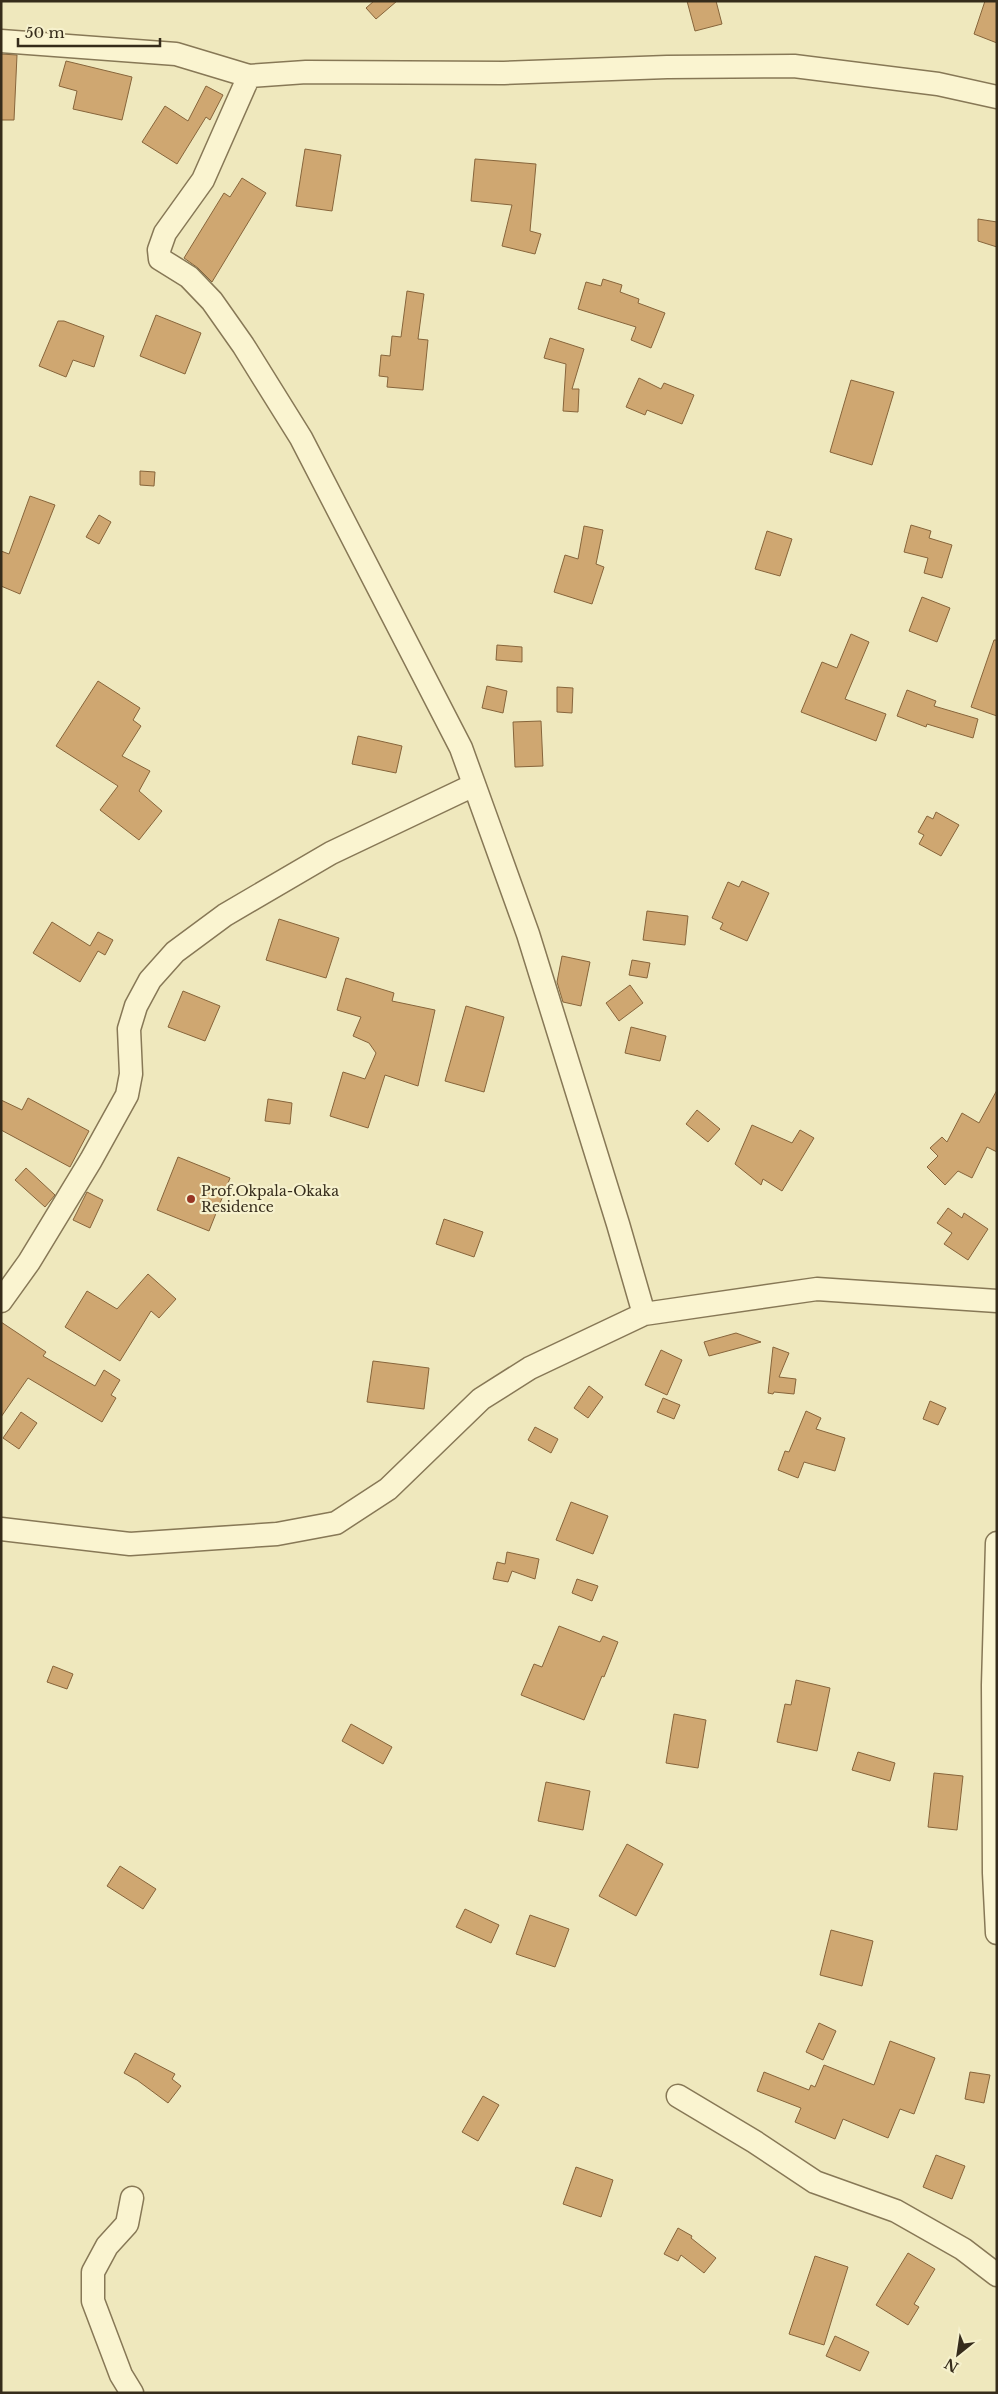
<svg xmlns="http://www.w3.org/2000/svg" width="998" height="2394" viewBox="0 0 998 2394" font-family="'Libre Baskerville',serif">
<style>
.building{fill:#cfa771;stroke:#87653b}
.lines{fill:none;stroke-linecap:round;stroke-linejoin:round}
.minor-casing{stroke:#877856;stroke-width:25}
.minor{stroke:#faf4d0;stroke-width:22}
.poi-dot{fill:#983524;stroke:#f6f1cd;stroke-width:2}
.labels{text-anchor:middle;stroke-width:4.5;stroke-linejoin:round;paint-order:stroke}
.poi-label{font-size:14px;fill:#362c1b;stroke:#f6f1cd;text-anchor:start}
</style>
<rect width="100%" height="100%" fill="#efe8bd"/>
<path class="building" d="M 374,1 L 397,1 L 376,19 L 366,8 Z
M 687,1 L 716,1 L 722,24 L 695,31 Z
M 985,1 L 997,1 L 997,43 L 974,34 Z
M 1,54 L 17,55 L 14,120 L 1,120 Z
M 66,61 L 132,77 L 122,120 L 73,109 L 77,91 L 59,86 Z
M 206,86 L 223,95 L 210,120 L 206,117 L 177,164 L 142,142 L 165,106 L 188,121 Z
M 305,149 L 341,155 L 332,211 L 296,206 Z
M 475,159 L 536,164 L 530,231 L 541,234 L 535,254 L 502,246 L 512,205 L 471,201 Z
M 242,178 L 266,193 L 212,282 L 198,268 L 184,258 L 224,193 L 230,197 Z
M 978,219 L 997,222 L 997,247 L 978,241 Z
M 603,279 L 622,285 L 620,292 L 639,299 L 638,303 L 665,313 L 651,348 L 631,340 L 636,327 L 578,309 L 586,282 L 601,286 Z
M 407,291 L 424,294 L 418,339 L 428,340 L 423,390 L 387,387 L 388,377 L 379,376 L 381,355 L 390,356 L 392,336 L 401,337 Z
M 156,315 L 201,333 L 185,374 L 140,356 Z
M 58,321 L 64,321 L 104,336 L 94,367 L 73,360 L 66,377 L 39,366 Z
M 550,338 L 584,349 L 572,389 L 579,389 L 578,412 L 563,411 L 566,364 L 544,358 Z
M 639,378 L 661,389 L 664,383 L 694,395 L 682,424 L 647,410 L 645,415 L 626,407 Z
M 851,380 L 894,392 L 872,465 L 830,452 Z
M 140,471 L 155,472 L 154,486 L 140,485 Z
M 30,496 L 55,505 L 20,594 L 1,586 L 1,551 L 9,554 Z
M 99,515 L 111,522 L 99,544 L 86,537 Z
M 911,525 L 931,531 L 929,538 L 952,545 L 942,578 L 924,573 L 928,558 L 904,552 Z
M 584,526 L 603,530 L 596,564 L 604,567 L 592,604 L 554,592 L 565,555 L 578,559 Z
M 767,531 L 792,539 L 780,576 L 755,569 Z
M 922,597 L 950,608 L 937,642 L 909,631 Z
M 851,634 L 869,642 L 845,699 L 886,714 L 876,741 L 801,712 L 822,662 L 837,668 Z
M 994,640 L 997,640 L 997,716 L 971,707 Z
M 497,645 L 522,647 L 522,662 L 496,660 Z
M 98,681 L 140,708 L 133,720 L 141,726 L 122,756 L 150,771 L 139,791 L 162,811 L 139,840 L 100,810 L 118,786 L 56,746 Z
M 487,686 L 507,691 L 503,713 L 482,708 Z
M 557,687 L 573,688 L 572,713 L 557,712 Z
M 907,690 L 936,701 L 934,706 L 978,719 L 973,738 L 927,724 L 926,727 L 897,716 Z
M 541,721 L 543,766 L 515,767 L 513,722 Z
M 358,736 L 402,746 L 396,773 L 352,764 Z
M 936,812 L 959,825 L 941,856 L 919,844 L 924,835 L 918,832 L 927,816 L 933,819 Z
M 742,881 L 769,893 L 747,941 L 720,929 L 723,923 L 712,918 L 728,882 L 739,887 Z
M 647,911 L 688,916 L 685,945 L 643,940 Z
M 279,919 L 339,938 L 326,978 L 266,960 Z
M 52,922 L 90,946 L 98,932 L 113,940 L 105,955 L 98,951 L 80,982 L 33,953 Z
M 562,956 L 590,962 L 581,1006 L 563,1002 L 557,982 Z
M 632,960 L 650,963 L 647,978 L 629,975 Z
M 346,978 L 394,993 L 392,1001 L 435,1010 L 418,1086 L 385,1075 L 368,1128 L 330,1116 L 343,1072 L 365,1079 L 376,1053 L 369,1043 L 353,1036 L 361,1017 L 337,1010 Z
M 630,985 L 643,1003 L 619,1021 L 606,1003 Z
M 183,991 L 220,1006 L 205,1041 L 168,1027 Z
M 466,1006 L 504,1017 L 484,1092 L 445,1081 Z
M 631,1027 L 666,1036 L 660,1061 L 625,1053 Z
M 997,1090 L 997,1152 L 987,1147 L 972,1178 L 958,1171 L 945,1185 L 927,1167 L 938,1156 L 930,1148 L 942,1137 L 947,1142 L 962,1113 L 979,1123 Z
M 28,1098 L 89,1131 L 70,1167 L 1,1130 L 1,1100 L 22,1110 Z
M 268,1099 L 292,1103 L 290,1124 L 265,1121 Z
M 697,1110 L 720,1129 L 708,1142 L 686,1124 Z
M 752,1125 L 792,1143 L 800,1130 L 814,1138 L 782,1191 L 763,1179 L 761,1185 L 735,1164 Z
M 178,1157 L 230,1178 L 209,1231 L 157,1210 Z
M 26,1168 L 55,1195 L 45,1207 L 15,1180 Z
M 87,1192 L 103,1200 L 90,1228 L 73,1220 Z
M 948,1208 L 962,1218 L 964,1213 L 988,1229 L 968,1260 L 944,1244 L 952,1233 L 937,1223 Z
M 444,1219 L 483,1232 L 474,1257 L 436,1244 Z
M 148,1274 L 176,1299 L 159,1318 L 151,1311 L 120,1361 L 65,1327 L 87,1291 L 117,1309 Z
M 1,1322 L 46,1352 L 43,1356 L 95,1386 L 104,1370 L 120,1380 L 111,1395 L 116,1398 L 102,1422 L 28,1378 L 1,1417 Z
M 736,1333 L 761,1342 L 709,1356 L 704,1342 Z
M 773,1347 L 789,1353 L 779,1377 L 796,1379 L 794,1394 L 774,1392 L 773,1394 L 768,1393 Z
M 661,1350 L 682,1360 L 667,1395 L 645,1385 Z
M 373,1361 L 429,1368 L 424,1409 L 367,1402 Z
M 589,1386 L 603,1397 L 588,1418 L 574,1408 Z
M 663,1398 L 680,1405 L 674,1419 L 657,1412 Z
M 930,1401 L 946,1408 L 938,1425 L 923,1419 Z
M 806,1411 L 821,1418 L 816,1429 L 845,1438 L 835,1471 L 804,1462 L 798,1478 L 778,1470 L 785,1451 L 789,1452 Z
M 21,1412 L 37,1423 L 19,1449 L 3,1438 Z
M 535,1427 L 558,1439 L 551,1453 L 528,1440 Z
M 571,1502 L 608,1516 L 593,1554 L 556,1540 Z
M 507,1552 L 539,1559 L 535,1579 L 512,1571 L 508,1582 L 493,1579 L 497,1562 L 505,1564 Z
M 577,1579 L 598,1586 L 592,1601 L 572,1593 Z
M 559,1626 L 600,1642 L 603,1636 L 618,1642 L 604,1677 L 602,1676 L 584,1720 L 521,1695 L 534,1664 L 542,1667 Z
M 53,1666 L 73,1674 L 67,1689 L 47,1682 Z
M 796,1680 L 830,1688 L 817,1751 L 777,1742 L 785,1704 L 791,1705 Z
M 674,1714 L 706,1720 L 698,1768 L 666,1763 Z
M 351,1724 L 392,1747 L 383,1764 L 342,1741 Z
M 858,1752 L 895,1763 L 890,1781 L 852,1770 Z
M 934,1773 L 963,1776 L 957,1830 L 928,1827 Z
M 546,1782 L 590,1791 L 583,1830 L 538,1821 Z
M 627,1844 L 663,1864 L 636,1916 L 599,1896 Z
M 120,1866 L 156,1889 L 143,1909 L 107,1886 Z
M 465,1909 L 499,1925 L 491,1943 L 456,1927 Z
M 530,1915 L 569,1929 L 555,1967 L 516,1954 Z
M 831,1930 L 873,1941 L 862,1986 L 820,1975 Z
M 819,2023 L 836,2031 L 823,2060 L 806,2052 Z
M 890,2041 L 935,2058 L 914,2114 L 900,2109 L 888,2138 L 843,2119 L 835,2139 L 795,2122 L 801,2108 L 757,2091 L 764,2072 L 809,2090 L 811,2085 L 815,2087 L 824,2065 L 874,2085 Z
M 135,2053 L 175,2074 L 172,2079 L 181,2086 L 168,2103 L 137,2080 L 124,2073 Z
M 970,2072 L 990,2075 L 984,2103 L 965,2099 Z
M 483,2096 L 499,2105 L 478,2141 L 462,2132 Z
M 936,2155 L 965,2166 L 952,2199 L 923,2187 Z
M 576,2167 L 613,2180 L 601,2217 L 563,2204 Z
M 678,2228 L 692,2236 L 691,2238 L 716,2258 L 704,2273 L 681,2255 L 678,2261 L 664,2254 Z
M 908,2253 L 935,2269 L 914,2304 L 919,2307 L 908,2325 L 876,2305 Z
M 815,2256 L 848,2267 L 824,2345 L 789,2334 Z
M 835,2336 L 869,2352 L 860,2371 L 826,2356 Z"/>
<g class="lines">
<defs>
<path id="minor" d="M 1,41 L 176,54 L 249,76 L 306,72 L 504,73 L 667,67 L 794,66 L 938,84 L 997,97
M 249,76 L 203,180 L 165,233 L 159,250 L 160,259 L 189,277 L 212,301 L 243,345 L 301,438 L 461,748 L 528,934 L 618,1224 L 644,1314
M 1,1301 L 29,1262 L 91,1160 L 127,1095 L 131,1074 L 129,1029 L 136,1006 L 150,980 L 175,952 L 225,915 L 331,853 L 474,785
M 1,1529 L 130,1544 L 277,1534 L 336,1523 L 388,1489 L 481,1399 L 530,1368 L 644,1314 L 817,1289 L 997,1301
M 997,1543 L 993,1685 L 994,1873 L 997,1933
M 678,2096 L 755,2142 L 815,2182 L 896,2211 L 963,2249 L 997,2275
M 132,2198 L 127,2224 L 107,2246 L 93,2272 L 93,2301 L 121,2375 L 132,2393"/>
</defs>
<use href="#minor" class="minor-casing"/>
<use href="#minor" class="minor"/>
</g>
<circle class="poi-dot" cx="191" cy="1199" r="5"/>
<g class="labels">
<g class="poi-label">
<text x="201" y="1196">Prof.Okpala-Okaka<tspan x="201" dy="16">Residence</tspan></text>
</g>
</g>
<rect width="998" height="2394" fill="none" stroke="#362c1b" stroke-width="5"/>
<g transform="translate(958 2354) rotate(210)" stroke="#f6f1cd" stroke-width="4" paint-order="stroke">
<path d="M0-4L9 19L0 12L-9 19Z" fill="#362c1b"/>
<text y="-8" font-size="14" font-weight="bold" text-anchor="middle" fill="#362c1b">N</text>
</g>
<path d="M18 38v8h142v-8" fill="none" stroke="#362c1b" stroke-width="2.5"/>
<text x="25" y="38" font-size="15" fill="#362c1b" stroke="#f6f1cd" stroke-width="4" paint-order="stroke">50 m</text>
</svg>
